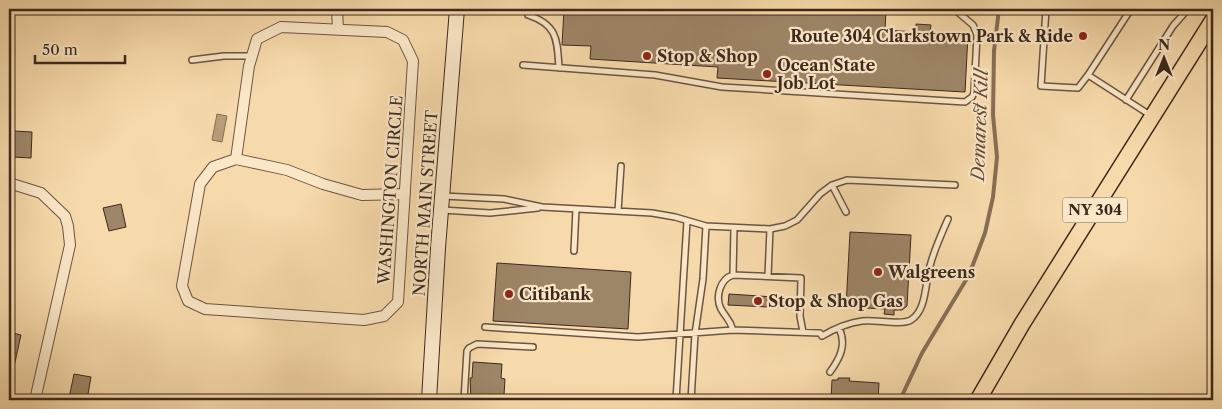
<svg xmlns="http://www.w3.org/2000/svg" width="1222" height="409" viewBox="0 0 1222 409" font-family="'Libre Caslon Text',serif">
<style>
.water{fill:#b79e7b;stroke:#866f56}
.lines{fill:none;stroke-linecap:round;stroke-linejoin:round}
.stream{stroke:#866f56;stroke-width:4}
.building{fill:#9d8567;stroke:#3c291e}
.lane-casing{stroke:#6b5541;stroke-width:8}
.street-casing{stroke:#6b5541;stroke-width:12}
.secondary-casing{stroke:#3c291e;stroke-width:16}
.primary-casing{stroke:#3c291e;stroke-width:18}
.lane{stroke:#fae7c8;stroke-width:5}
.street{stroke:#fae7c8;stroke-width:10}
.secondary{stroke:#fae7c8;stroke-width:14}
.primary{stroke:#f7daab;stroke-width:15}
.poi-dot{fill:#8f2418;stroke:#fae7c8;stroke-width:2}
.labels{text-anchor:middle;stroke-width:4.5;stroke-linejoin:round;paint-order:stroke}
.shield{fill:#fae7c8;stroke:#756251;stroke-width:1}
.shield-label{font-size:15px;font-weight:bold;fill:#3c291e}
.poi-label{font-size:16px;font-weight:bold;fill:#3c291e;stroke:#fae7c8;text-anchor:start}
.street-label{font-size:16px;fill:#3c291e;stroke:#fae7c8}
.water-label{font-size:18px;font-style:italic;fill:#614c3a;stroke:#fae7c8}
</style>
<rect width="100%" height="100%" fill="#f7daab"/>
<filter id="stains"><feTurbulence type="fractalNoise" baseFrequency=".004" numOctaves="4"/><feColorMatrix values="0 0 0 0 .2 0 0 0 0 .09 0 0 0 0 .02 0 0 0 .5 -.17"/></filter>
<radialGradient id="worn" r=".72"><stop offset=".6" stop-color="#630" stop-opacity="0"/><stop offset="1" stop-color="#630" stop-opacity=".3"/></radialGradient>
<path class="water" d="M 217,114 L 227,116 L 222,142 L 212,140 Z"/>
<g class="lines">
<path class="stream" d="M 900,400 L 922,353 L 969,275 L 985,233 L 993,197 L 997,157 L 993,115 L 994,51 L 999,9"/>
</g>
<path class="building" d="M 564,9 L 886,9 L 885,30 L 916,32 L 916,24 L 931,25 L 930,32 L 968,35 L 965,92 L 717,78 L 718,67 L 590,59 L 591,46 L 562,45 Z
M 14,131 L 32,132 L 31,158 L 13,157 Z
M 121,204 L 126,227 L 109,231 L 103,208 Z
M 850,232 L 911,235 L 907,306 L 902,310 L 894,310 L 894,315 L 884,314 L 885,309 L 846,307 Z
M 497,263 L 631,272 L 628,329 L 493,321 Z
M 729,294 L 789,298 L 788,308 L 728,305 Z
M 9,332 L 21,335 L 13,371 L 9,370 Z
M 473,362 L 502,364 L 501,378 L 505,379 L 504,395 L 500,395 L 500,400 L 471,400 L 470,378 L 472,378 Z
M 74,374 L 91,377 L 87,400 L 69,398 Z
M 838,378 L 850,378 L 849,381 L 879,383 L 878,400 L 831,400 L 832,380 L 838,380 Z"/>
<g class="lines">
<defs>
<path id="lane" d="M 1046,9 L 1041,86 L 1078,88 L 1088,75 L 1131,9
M 528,15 C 558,25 557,40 559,68
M 192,60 L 224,56 L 252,56
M 523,65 L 655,75 L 722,87 L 965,102 L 972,97 L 974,93 L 977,35 L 973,25 L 954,9
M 1088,75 L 1150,115
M 1126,100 L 1173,26 L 1188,9
M 832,185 L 846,212
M 443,196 L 504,199 L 542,207 L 652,213 L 675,217 L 706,226 L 770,229 L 785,226 L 797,220 L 820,194 L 832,185 L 847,180 L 955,185
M 442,210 L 490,213 L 538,208
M 618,211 L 621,166
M 574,251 L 576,209
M 733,275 L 734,228
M 768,276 L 770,229
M 485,327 L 638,337 L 733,330 L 820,333 L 822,336 C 834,329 847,323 862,321 C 875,319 901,326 911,320 C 927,310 925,282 930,266 C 934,250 941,235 948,219
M 733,330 C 730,319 726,318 721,309 C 715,297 720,279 733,275 L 801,278 L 800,316 L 803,332
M 830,372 C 840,358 847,345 839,328
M 464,400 L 467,351 L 469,348 L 477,344 L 533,347
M 676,400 L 687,221
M 691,400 L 695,334 L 703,279 L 706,226"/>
<path id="street" d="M 337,9 L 338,29
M 281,27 L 387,32 L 403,40 L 413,61 L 398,302 L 384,316 L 364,320 L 205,309 L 188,301 L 182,286 L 200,184 L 213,167 L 236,159 L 249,66 L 257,39 Z
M 236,159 L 287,170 L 323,184 L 362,195 L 405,194
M 9,183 L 41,193 L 65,216 L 68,226 L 70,245 L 35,400"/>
<path id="secondary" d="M 429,400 L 438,248 L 457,9"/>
<path id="primary" d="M 978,400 L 1022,324 L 1213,20"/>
</defs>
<use href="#lane" class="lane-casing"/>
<use href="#street" class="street-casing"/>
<use href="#secondary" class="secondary-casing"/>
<use href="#primary" class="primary-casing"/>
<use href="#lane" class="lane"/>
<use href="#street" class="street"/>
<use href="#secondary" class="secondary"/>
<use href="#primary" class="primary"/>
</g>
<g class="poi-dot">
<circle cx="1083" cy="36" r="5"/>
<circle cx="647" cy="56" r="5"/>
<circle cx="767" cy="74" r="5"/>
<circle cx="878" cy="272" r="5"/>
<circle cx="509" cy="294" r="5"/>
<circle cx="758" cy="301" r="5"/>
</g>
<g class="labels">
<rect class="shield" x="1062.5" y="197.5" width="65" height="25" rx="4"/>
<g class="shield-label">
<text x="1095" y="215">NY 304</text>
</g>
<g class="poi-label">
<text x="1073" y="42" text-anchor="end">Route 304 Clarkstown Park &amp; Ride</text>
<text x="657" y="62">Stop &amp; Shop</text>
<text x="777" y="71">Ocean State<tspan x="777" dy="18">Job Lot</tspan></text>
<text x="888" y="278">Walgreens</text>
<text x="519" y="300">Citibank</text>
<text x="768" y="307">Stop &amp; Shop Gas</text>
</g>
<g class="street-label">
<text transform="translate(390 190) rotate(-86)" y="6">WASHINGTON CIRCLE</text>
<text transform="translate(425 203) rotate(-86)" y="6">NORTH MAIN STREET</text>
</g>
<g class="water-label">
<text transform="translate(980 125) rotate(-88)" y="6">Demarest Kill</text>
</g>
</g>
<rect width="1222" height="409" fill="none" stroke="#f7daab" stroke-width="30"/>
<rect x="10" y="10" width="1202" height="389" fill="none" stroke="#3c291e" stroke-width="2.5"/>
<rect x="15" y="15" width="1192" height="379" fill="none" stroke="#3c291e"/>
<g transform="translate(1164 58)" stroke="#fae7c8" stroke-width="4" paint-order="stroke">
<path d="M0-4L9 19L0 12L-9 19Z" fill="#3c291e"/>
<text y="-8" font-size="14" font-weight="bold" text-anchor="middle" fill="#3c291e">N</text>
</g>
<path d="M35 55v8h90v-8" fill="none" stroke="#3c291e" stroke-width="2.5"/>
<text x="42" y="55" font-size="15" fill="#3c291e" stroke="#fae7c8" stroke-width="4" paint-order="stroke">50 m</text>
<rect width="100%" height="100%" filter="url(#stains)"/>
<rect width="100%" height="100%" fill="url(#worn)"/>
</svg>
